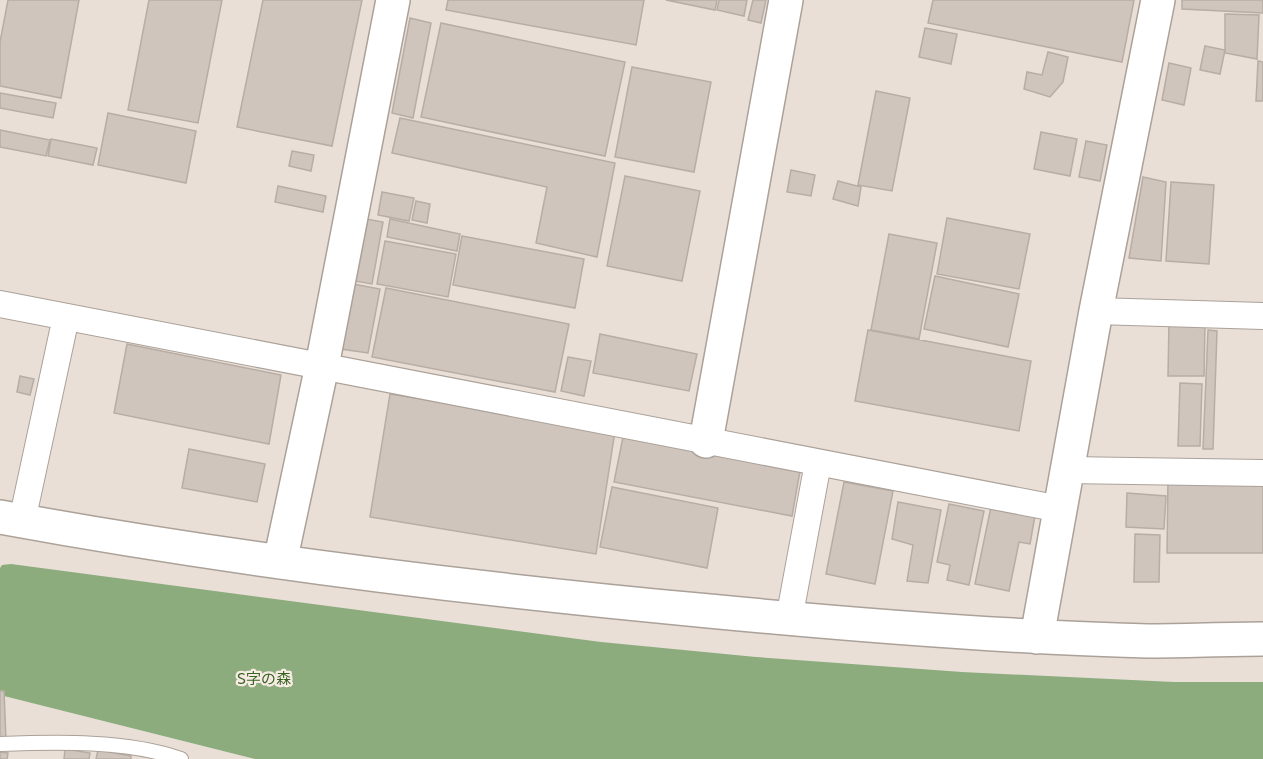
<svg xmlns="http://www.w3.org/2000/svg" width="1263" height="759" viewBox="0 0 1263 759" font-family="Commissioner,'Noto Sans JP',sans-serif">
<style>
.forest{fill:#8cac7e}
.building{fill:#cfc5bd;stroke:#b7ada5;stroke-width:1.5}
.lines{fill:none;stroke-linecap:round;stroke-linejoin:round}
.service-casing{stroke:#aba199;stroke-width:16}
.minor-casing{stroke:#aba199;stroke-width:28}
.tertiary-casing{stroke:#aba199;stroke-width:36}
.service{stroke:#fff;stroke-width:14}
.minor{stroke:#fff;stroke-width:26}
.tertiary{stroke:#fff;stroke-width:33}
.labels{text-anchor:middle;stroke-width:4.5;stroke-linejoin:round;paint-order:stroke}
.park-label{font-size:15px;fill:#386323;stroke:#f7ece4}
</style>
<rect width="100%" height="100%" fill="#e9dfd7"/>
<path class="forest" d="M 11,564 L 601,642 L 756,657 L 962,672 L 1174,682 L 1263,682 L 1263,759 L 255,759 L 0,695 L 0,568 L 2,565 Z"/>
<path class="building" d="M 8,0 L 79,0 L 61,98 L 0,86 L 0,42 Z
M 149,0 L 222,0 L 198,123 L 128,110 Z
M 263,0 L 362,0 L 332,146 L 237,127 Z
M 448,0 L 644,0 L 636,45 L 446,10 Z
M 666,0 L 717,0 L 715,10 Z
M 719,0 L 747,0 L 744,16 L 717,10 Z
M 753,0 L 766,0 L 761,23 L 748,20 Z
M 933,0 L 1134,0 L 1122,62 L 928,23 Z
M 1182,0 L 1263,0 L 1263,13 L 1182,9 Z
M 1225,14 L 1259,15 L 1257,59 L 1225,53 Z
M 410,18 L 431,23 L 413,118 L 392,113 Z
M 441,23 L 625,62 L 605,156 L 421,117 Z
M 925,28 L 957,34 L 951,64 L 919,57 Z
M 1205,46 L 1225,50 L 1220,74 L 1200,70 Z
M 1048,52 L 1068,57 L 1063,82 L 1050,97 L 1024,89 L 1027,72 L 1042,75 Z
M 1258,61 L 1263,62 L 1263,101 L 1256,101 Z
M 1169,63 L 1191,68 L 1184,105 L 1162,100 Z
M 632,67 L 711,82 L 694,172 L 615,157 Z
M 876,91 L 910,98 L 892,191 L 858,185 Z
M 0,93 L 56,103 L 53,118 L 0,108 Z
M 108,113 L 196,131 L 186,183 L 98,165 Z
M 400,118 L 615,163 L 597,257 L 536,243 L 547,187 L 392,153 Z
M 0,130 L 50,140 L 46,156 L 0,147 Z
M 1041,132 L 1077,139 L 1070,176 L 1034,169 Z
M 51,139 L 97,148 L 93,165 L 48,156 Z
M 1086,141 L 1107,145 L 1100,181 L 1079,177 Z
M 292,151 L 314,155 L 311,171 L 289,166 Z
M 791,170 L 815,175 L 811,196 L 787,192 Z
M 625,176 L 700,191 L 682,281 L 607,266 Z
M 1143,177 L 1166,182 L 1161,261 L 1129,258 Z
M 838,181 L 861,187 L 858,206 L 833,199 Z
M 1171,182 L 1214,185 L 1209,264 L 1166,261 Z
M 278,186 L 326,196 L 323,212 L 275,202 Z
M 382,192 L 414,198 L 409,221 L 378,215 Z
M 416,201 L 430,204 L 427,223 L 412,220 Z
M 947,218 L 1030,234 L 1019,289 L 937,274 Z
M 366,219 L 383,222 L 372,284 L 355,281 Z
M 390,219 L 460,234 L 457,251 L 387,237 Z
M 889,234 L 937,243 L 919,339 L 871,330 Z
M 462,236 L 584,259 L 575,308 L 453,285 Z
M 385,241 L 456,254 L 448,297 L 377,284 Z
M 935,276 L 1019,294 L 1008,347 L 924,329 Z
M 353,284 L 380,289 L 368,353 L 341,349 Z
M 386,288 L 569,324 L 555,392 L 372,357 Z
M 1169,321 L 1205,322 L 1204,376 L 1168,376 Z
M 868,330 L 1031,361 L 1019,431 L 855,401 Z
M 1208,330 L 1217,331 L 1213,449 L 1203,449 Z
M 600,334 L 697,354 L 689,391 L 593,373 Z
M 127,344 L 281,375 L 269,444 L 114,413 Z
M 568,357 L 591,361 L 584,396 L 561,391 Z
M 20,376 L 34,379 L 30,395 L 17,392 Z
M 1180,383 L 1202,384 L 1200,446 L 1178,446 Z
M 390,394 L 615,431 L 596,554 L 370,517 Z
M 623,437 L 800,471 L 792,516 L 614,482 Z
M 189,449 L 265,464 L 257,502 L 182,488 Z
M 1168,478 L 1263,479 L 1263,553 L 1167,553 Z
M 844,482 L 893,491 L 875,584 L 826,574 Z
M 612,487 L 718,508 L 707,568 L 600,547 Z
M 1127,493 L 1166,496 L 1164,529 L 1126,527 Z
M 898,502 L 941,510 L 928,583 L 907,581 L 913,545 L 892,539 Z
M 992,502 L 1036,510 L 1030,544 L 1019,542 L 1009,591 L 975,584 Z
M 949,504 L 984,511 L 969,585 L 947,580 L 950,565 L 937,562 Z
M 1135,534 L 1160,535 L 1159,582 L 1134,582 Z
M 0,691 L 4,691 L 6,740 L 0,740 Z
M 65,749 L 90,753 L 89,759 L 64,759 Z
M 98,750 L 131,756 L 131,759 L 96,759 Z
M 0,752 L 8,753 L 7,759 L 0,759 Z"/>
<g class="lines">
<defs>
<path id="service" d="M 0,744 C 56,742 128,740 181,759"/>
<path id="minor" d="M 0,304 L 1060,509
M 1096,311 L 1263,316
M 1067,470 L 1263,473
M 22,521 L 66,317
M 789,619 L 818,463"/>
<path id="tertiary" d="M 706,441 L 786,0
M 0,517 C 234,560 471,589 709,611 C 855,625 1001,637 1148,641 C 1186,641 1225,639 1263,639
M 280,562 L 322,366 L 393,0
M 1037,637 L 1096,311 L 1158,0"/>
</defs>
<use href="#service" class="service-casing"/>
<use href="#minor" class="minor-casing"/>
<use href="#tertiary" class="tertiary-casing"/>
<use href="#service" class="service"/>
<use href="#minor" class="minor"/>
<use href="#tertiary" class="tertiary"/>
</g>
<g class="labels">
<g class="park-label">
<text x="264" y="684">S字の森</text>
</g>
</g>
</svg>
